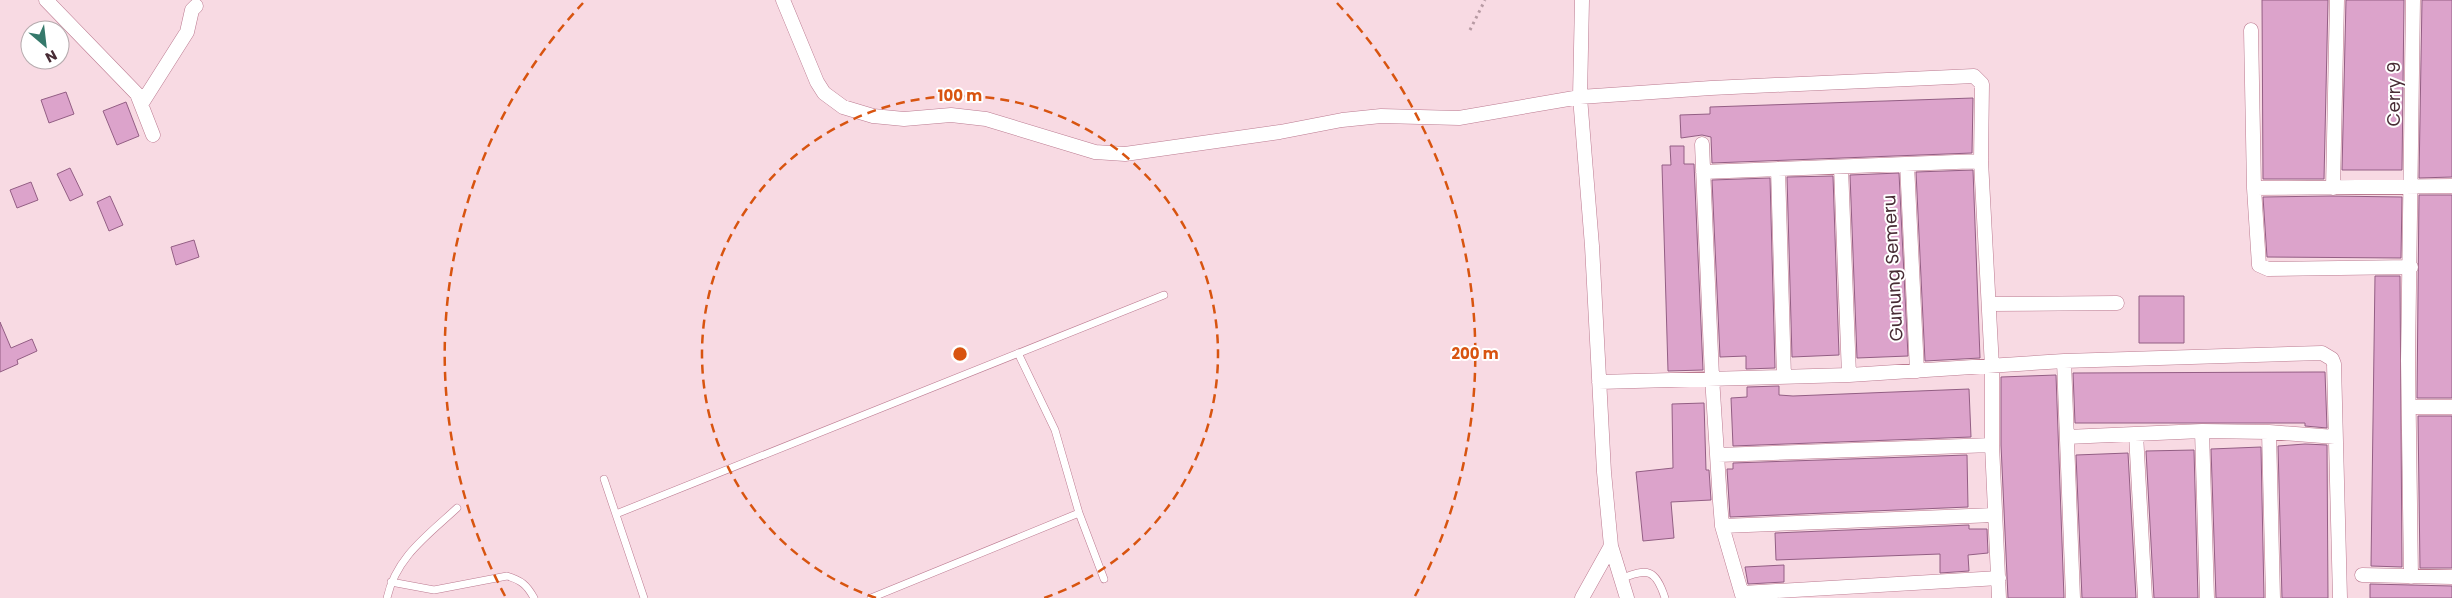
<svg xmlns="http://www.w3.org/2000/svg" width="2452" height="598" viewBox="0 0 2452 598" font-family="Poppins,sans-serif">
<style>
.building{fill:#dca3cb;stroke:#935e84}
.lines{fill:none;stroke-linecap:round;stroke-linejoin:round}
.service-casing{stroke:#bb7a90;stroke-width:8}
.minor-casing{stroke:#bb7a90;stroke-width:15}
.path{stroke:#b79aa3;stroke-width:3;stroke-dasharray:2.5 4;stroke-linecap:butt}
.service{stroke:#fff;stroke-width:7}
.minor{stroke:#fff;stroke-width:14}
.ring{fill:none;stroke:#d85410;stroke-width:2.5;stroke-dasharray:9 6}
.labels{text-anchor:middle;stroke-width:4;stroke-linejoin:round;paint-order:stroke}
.street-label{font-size:18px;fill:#482c35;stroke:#fff}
.centre{fill:#d85410;stroke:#fff;stroke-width:2.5}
.ring-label{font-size:15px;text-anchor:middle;font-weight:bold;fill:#d85410;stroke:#fff;stroke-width:4;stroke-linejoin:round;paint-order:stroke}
</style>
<rect width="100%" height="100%" fill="#f8dae3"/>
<path class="building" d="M 2262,0 L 2328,0 L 2324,179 L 2263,179 Z
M 2346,0 L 2404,0 L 2402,170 L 2342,170 Z
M 2422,0 L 2452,0 L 2452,177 L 2419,178 Z
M 66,92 L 74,114 L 49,123 L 41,100 Z
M 1973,98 L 1972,153 L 1712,163 L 1711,137 L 1702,135 L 1681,138 L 1680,115 L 1710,114 L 1710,107 Z
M 126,102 L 139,136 L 117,145 L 103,111 Z
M 1670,146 L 1684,146 L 1684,164 L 1694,164 L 1703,370 L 1668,371 L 1662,165 L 1671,165 Z
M 70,168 L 83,195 L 70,201 L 57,174 Z
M 1973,170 L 1980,358 L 1925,361 L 1916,172 Z
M 1899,173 L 1908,356 L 1857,358 L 1850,175 Z
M 1833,176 L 1839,355 L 1792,357 L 1787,177 Z
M 1770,178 L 1775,368 L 1746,369 L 1746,356 L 1720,357 L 1712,180 Z
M 31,182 L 38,200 L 17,208 L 10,190 Z
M 2419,195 L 2452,195 L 2452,398 L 2417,398 Z
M 110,196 L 123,225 L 109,231 L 97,202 Z
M 2330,196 L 2402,197 L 2401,258 L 2267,257 L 2263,197 Z
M 194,240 L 199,257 L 176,265 L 171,247 Z
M 2375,276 L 2400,276 L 2402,567 L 2371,566 Z
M 2139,296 L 2184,296 L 2184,343 L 2139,343 Z
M 0,322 L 11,348 L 32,339 L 37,351 L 17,360 L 18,364 L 0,372 Z
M 2316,372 L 2325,372 L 2327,428 L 2305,426 L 2305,423 L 2075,423 L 2073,373 Z
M 2056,375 L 2064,598 L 2008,598 L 2001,445 L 2001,377 Z
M 1779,386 L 1779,395 L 1793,396 L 1969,389 L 1971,437 L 1733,446 L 1731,398 L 1747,397 L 1747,387 Z
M 1704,403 L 1706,470 L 1709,470 L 1711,500 L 1671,502 L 1674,538 L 1643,541 L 1636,472 L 1673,468 L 1672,404 Z
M 2418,416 L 2452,416 L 2452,568 L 2420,568 Z
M 2305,444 L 2327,445 L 2328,598 L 2282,598 L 2278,446 Z
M 2261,447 L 2264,598 L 2216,598 L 2211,449 Z
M 2194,450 L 2198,598 L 2154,598 L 2146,451 Z
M 2128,453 L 2136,598 L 2082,598 L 2076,455 Z
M 1967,455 L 1968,507 L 1730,517 L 1727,469 L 1733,469 L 1733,463 Z
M 1969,525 L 1969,529 L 1987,529 L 1988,553 L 1968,555 L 1969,571 L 1940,573 L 1940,554 L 1776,560 L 1775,533 Z
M 1784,565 L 1784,582 L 1748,584 L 1745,567 Z
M 2370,584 L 2452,586 L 2452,598 L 2370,598 Z"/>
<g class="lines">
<defs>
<path id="service" d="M 1018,353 L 1055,430 L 1079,513 L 1104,579
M 604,479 L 644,598
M 616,514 L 1164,295
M 1621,579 C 1648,567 1656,570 1665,598
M 391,582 L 434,590 L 507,576 C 521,580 527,585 534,598
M 387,598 C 396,557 428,535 457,508
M 871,598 L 1079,513"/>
<path id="minor" d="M 46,0 L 137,94 L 153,135
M 783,0 L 817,82 L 824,93 L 843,107 L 873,116 L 904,119 L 951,115 L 986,119 L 1095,152 L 1125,154 L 1280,132 L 1342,120 L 1381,116 L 1459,118 L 1580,97 L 1711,88 L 1974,76 L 1982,84 L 1981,161 L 1992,367 L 1992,445 L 1999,598
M 1582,0 L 1580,97 L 1592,246 L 1604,472 L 1611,546 L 1627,598
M 2251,30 L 2254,188 L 2259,265 L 2268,269 L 2411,267
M 142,103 L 187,32 L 192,10 L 196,6
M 1702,144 L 1712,377 L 1720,501 L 1722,526 L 1743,598
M 1907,164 L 1917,371
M 1841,167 L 1849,375
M 1778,169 L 1784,377
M 1703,172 L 1981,161
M 2254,188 L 2452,186
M 2333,188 L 2337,0
M 1989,304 L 2117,303
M 2064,361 L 2073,598
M 1599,382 L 1849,375 L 2064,361 L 2322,353 L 2332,359 L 2334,364 L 2340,598
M 2409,407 L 2452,407
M 2202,431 L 2207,598
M 2269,432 L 2273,598
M 2136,434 L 2145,598
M 2067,437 L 2202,431 L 2269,432 L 2335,437
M 1718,455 L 1992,445
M 1722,526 L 1994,515
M 2362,575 L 2452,577
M 2411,577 L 2408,360 L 2413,0
M 1742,593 L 1999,578
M 1582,598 L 1611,546"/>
</defs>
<use href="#service" class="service-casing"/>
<use href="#minor" class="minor-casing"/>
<path class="path" d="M 1470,30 L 1485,0"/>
<use href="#service" class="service"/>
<use href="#minor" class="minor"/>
</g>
<g class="ring">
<path d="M876 598A258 258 0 1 1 1044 598"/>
<path d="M505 596A515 515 0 0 1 583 3M1337 3A515 515 0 0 1 1415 596"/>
</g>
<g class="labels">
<g class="street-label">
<text transform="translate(2394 94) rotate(-90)" y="6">Cerry 9</text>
<text transform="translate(1893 268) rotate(-93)" y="6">Gunung Semeru</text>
</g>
</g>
<circle cx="960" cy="354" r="8" class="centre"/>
<g class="ring-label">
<text x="960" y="101">100 m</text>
<text x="1475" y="359">200 m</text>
</g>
<g transform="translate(45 45) rotate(152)"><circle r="24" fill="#ffffff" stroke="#b6abae"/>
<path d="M0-4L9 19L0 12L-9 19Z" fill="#35796b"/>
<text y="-8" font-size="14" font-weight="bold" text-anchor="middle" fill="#482c35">N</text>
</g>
</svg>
